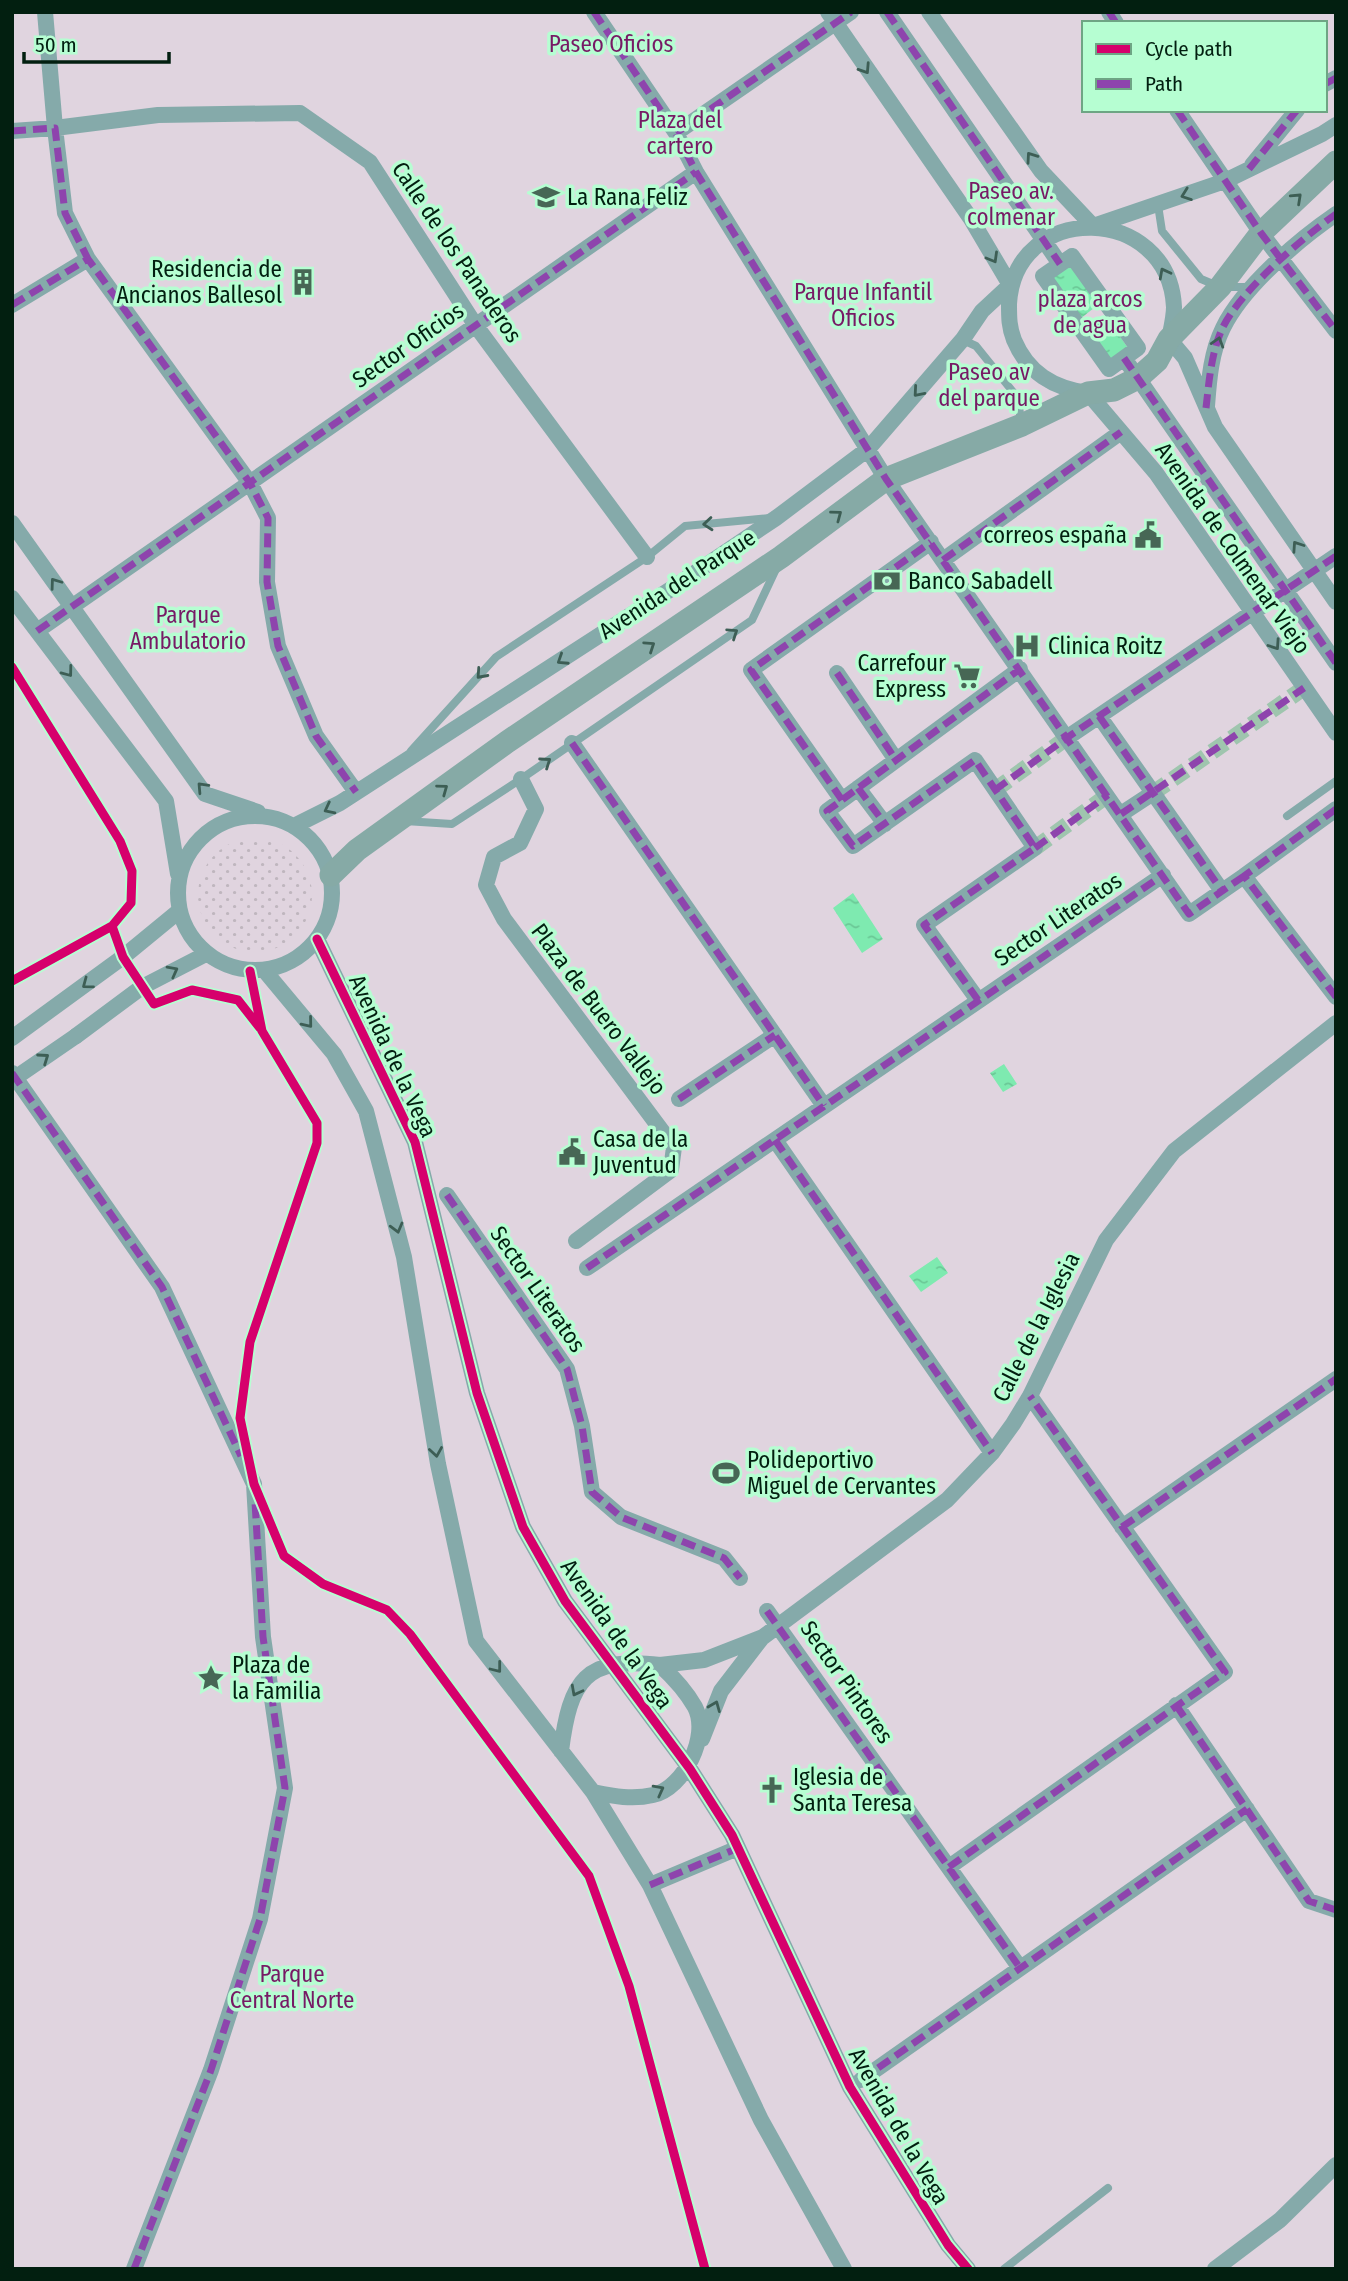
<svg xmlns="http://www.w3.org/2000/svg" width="1348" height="2281" viewBox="0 0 1348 2281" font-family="'Fira Sans Condensed',sans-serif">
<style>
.green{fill:#e0d4df;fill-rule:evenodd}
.garden{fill:url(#garden-dots)}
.water{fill:url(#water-ripples)}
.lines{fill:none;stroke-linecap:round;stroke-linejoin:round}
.street-tunnel{stroke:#9fc5ae;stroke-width:16;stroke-dasharray:16 8;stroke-linecap:butt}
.lane{stroke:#85aaaa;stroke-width:8}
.street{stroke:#85aaaa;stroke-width:16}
.secondary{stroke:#86aaa6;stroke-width:23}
.street-bridge{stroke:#85aaaa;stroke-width:16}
.quiet{stroke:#8e44ad;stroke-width:7;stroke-dasharray:14 7;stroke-linecap:butt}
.cycleway-casing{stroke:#b6fed2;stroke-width:13}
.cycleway{stroke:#d6006c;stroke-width:9}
.oneway{stroke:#3d5e55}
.oneway2{stroke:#3d5e54}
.labels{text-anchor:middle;stroke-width:7;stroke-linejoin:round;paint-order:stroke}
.park-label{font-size:23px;fill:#771a65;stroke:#b6fed2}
.poi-label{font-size:23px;fill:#021f10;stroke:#b6fed2;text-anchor:start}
.street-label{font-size:23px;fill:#021f10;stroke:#b6fed2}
</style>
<defs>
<pattern id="garden-dots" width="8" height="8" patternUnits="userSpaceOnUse" patternTransform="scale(1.75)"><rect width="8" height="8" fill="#e0d4df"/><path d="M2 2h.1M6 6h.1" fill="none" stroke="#bfb6be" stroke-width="1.8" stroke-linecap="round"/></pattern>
<pattern id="water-ripples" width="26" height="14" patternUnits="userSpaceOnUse" patternTransform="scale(1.75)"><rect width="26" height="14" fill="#7eeab0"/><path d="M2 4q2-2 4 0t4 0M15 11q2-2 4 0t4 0" fill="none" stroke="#6bc896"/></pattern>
</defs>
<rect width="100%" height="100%" fill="#c6eed6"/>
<path class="green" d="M 12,12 L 1336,12 L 1336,2269 L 12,2269 ZM 1084,23 L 1325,23 L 1325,110 L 1084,110 Z"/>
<path class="garden" d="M198 895a57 57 0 1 1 114 0a57 57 0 1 1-114 0Z"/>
<path class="water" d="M 1069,264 L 1099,304 L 1080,319 L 1051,279 Z
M 1106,316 L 1128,348 L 1109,361 L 1088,329 Z
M 853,893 L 883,939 L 862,953 L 833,908 Z
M 1004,1064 L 1017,1084 L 1003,1092 L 990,1073 Z
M 937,1257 L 948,1273 L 921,1292 L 909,1276 Z"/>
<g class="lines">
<path class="street-tunnel" d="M 995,790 L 1068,737
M 1153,793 L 1304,688
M 1035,848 L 1108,795"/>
<path class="lane" d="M 1158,205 L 1162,231 L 1201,279 L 1220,287 L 1251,287
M 963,340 L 976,346 L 1018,398 L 1021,422
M 411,751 L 496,657 L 647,557 L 685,526 L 770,518
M 1287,816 L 1336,781
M 405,821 L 452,824 L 521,779 L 752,620 L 776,569
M 1004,2269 L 1108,2188"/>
<path class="street" d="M 45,12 L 55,128 L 158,115 L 300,113 L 370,162 L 476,326 L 647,557
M 594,12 L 676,133 L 696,172 L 886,479 L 1189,914 L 1244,876
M 828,12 L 971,219 L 1010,285
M 887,12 L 1060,264
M 929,12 L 1041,171 L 1093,226
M 1109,12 L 1116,23
M 1325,84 L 1336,78
M 1177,110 L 1261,233 L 1336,331
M 12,131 L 55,128 L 65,213 L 88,259
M 676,133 L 851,12
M 1252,165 L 1297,110
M 1093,226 L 1225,181 L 1322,134 L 1336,125
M 1072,256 L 1138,348 L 1109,369 L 1043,276 Z
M 12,305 L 88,259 L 250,483 L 268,518 L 267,582 L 278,646 L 316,736 L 356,792
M 1124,358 L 1336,663
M 1207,406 C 1209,380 1211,352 1223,328 C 1243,287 1298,240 1336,214
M 12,523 L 205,794 L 258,812
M 943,560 L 1121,432
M 12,598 L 166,801 L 178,874
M 1336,602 L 1215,427 L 1185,358 L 1169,339 C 1171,329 1174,317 1174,307 C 1169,204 1015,200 1009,304 C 1009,318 1009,327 1014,340 C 1028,373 1053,388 1088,393 L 1156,473 L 1336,733
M 37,631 L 696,172
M 837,673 L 896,760
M 1099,716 L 1222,891
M 1068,737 L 1336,556
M 572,743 L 824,1106
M 521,779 L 536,809 L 520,843 L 494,857 L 486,885 L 504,919 L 674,1147 L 671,1170 L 576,1241
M 858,788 L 885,824
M 842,800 L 751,670 L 931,542
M 1336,809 L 1244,876 L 1336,997
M 1121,814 L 1153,793
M178 893a77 77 0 1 1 154 0a77 77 0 1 1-154 0Z
M 296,825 L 340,803 L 671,589 L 776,518 L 868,449 L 963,339 L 982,311 L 1010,285
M 317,939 L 415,1142 L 477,1393 L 523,1527 L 565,1601 L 690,1769 L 732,1835 L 850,2087 L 948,2245 L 968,2269
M 264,970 L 334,1054 L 366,1111 L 404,1257 L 438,1464 L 476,1641 L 593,1792 L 650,1885 L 761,2120 L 844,2269
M 978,1000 L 924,925 L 1035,848 L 975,760 L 853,846 L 827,811 L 1020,669
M 76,1036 L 142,987 L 206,954
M 12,1038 L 123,957 L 179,911
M 12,1073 L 162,1287 L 254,1484 L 263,1637 L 285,1788 L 260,1919 L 211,2070 L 134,2269
M 679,1099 L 775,1035
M 775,1140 L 992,1453
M 447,1195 L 567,1369 L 582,1426 L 592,1492 L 621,1517 L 724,1558 L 740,1578
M 587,1268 L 1163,875
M 1122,1527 L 1336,1379
M 767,1611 L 1020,1968
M 660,1665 L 704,1660 L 763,1637 L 947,1500 L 992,1453 L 1013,1424 L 1030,1396 L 1106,1240 L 1174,1151 L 1336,1023
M 1176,1705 L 1309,1901 L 1336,1910
M 702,1739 L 721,1691 L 761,1639
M 561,1751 C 570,1680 585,1656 660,1665 C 673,1677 686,1691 695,1707 C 710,1736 684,1788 653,1795 C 632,1800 613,1796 593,1792
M 949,1867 L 1225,1672 L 1030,1396
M 650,1885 L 738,1848
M 861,2080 L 1247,1809
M 1215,2269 L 1280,2220 L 1336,2165"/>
<path class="secondary" d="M 331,875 L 357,850 L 507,742 L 781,557 L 886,479 L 1022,425 L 1088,393 L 1114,390 L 1138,378 L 1157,361 L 1169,339 L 1220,287 L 1261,233 L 1336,162"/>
<path class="street-bridge" d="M 12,1080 L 76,1036"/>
<path class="quiet" d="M 594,12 L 676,133 L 696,172 L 886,479 L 1189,914 L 1244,876
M 887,12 L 1060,264
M 1109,12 L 1116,23
M 1325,84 L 1336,78
M 1177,110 L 1261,233 L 1336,331
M 12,131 L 55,128 L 65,213 L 88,259
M 676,133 L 851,12
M 1249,169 L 1297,110
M 12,305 L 88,259 L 250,483 L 268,518 L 267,582 L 278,646 L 316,736 L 356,792
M 1124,358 L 1336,663
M 1206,408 C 1209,382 1211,354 1222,329 C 1239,292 1302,238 1336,214
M 943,560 L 1121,432
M 37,631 L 696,172
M 837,673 L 896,760
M 1099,716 L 1222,891
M 572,743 L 824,1106
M 858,788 L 885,824
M 995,790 L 1068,737 L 1336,556
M 842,800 L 751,670 L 931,542
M 1336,809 L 1244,876 L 1336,997
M 1121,814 L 1304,688
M 1035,848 L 1108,795
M 978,1000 L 924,925 L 1035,848 L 975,760 L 853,846 L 827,811 L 1020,669
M 12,1073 L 162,1287 L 241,1456
M 679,1099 L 775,1035
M 775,1140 L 992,1453
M 447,1195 L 567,1369 L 582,1426 L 592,1492 L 621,1517 L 724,1558 L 740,1578
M 587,1268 L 1163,875
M 1122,1527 L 1336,1379
M 767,1611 L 1020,1968
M 1176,1705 L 1309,1901 L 1336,1910
M 949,1867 L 1225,1672 L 1030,1396
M 650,1885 L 738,1848
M 861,2080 L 1247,1809
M 134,2269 L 211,2070 L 260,1919 L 285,1788 L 263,1637 L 255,1502"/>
<defs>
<path id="cycleway" d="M 12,667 L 120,841 L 132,871 L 131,903 L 112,926
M 317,939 L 415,1142 L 477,1393 L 523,1527 L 565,1601 L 690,1769 L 732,1835 L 850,2087 L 948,2245 L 968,2269
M 250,971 L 262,1031 L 317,1123 L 317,1143 L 250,1342 L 240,1418 L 254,1484 L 284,1556 L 323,1584 L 387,1610 L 410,1634 L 589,1876 L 629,1986 L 705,2269
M 12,981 L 112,926 L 123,957 L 154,1004 L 192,990 L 238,1000 L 260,1028"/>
</defs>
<use href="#cycleway" class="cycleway-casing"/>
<use href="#cycleway" class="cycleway"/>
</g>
<defs><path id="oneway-chevron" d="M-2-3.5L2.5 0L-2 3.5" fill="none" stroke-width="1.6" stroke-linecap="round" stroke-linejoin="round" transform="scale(1.75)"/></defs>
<g class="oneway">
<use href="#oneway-chevron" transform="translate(865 69) rotate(57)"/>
<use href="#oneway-chevron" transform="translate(1031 157) rotate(-125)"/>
<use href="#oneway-chevron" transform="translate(1186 195) rotate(160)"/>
<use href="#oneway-chevron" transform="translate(993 258) rotate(60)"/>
<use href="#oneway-chevron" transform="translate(1164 273) rotate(-118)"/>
<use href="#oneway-chevron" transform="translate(1218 342) rotate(-73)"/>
<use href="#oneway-chevron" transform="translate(918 392) rotate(131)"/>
<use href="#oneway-chevron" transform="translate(708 524) rotate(175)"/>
<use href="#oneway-chevron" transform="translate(1297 546) rotate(-124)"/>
<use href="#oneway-chevron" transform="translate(55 583) rotate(-126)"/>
<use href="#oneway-chevron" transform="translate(733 633) rotate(-34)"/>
<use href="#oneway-chevron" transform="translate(1275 645) rotate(56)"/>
<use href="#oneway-chevron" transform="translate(562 660) rotate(147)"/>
<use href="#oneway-chevron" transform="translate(68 672) rotate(53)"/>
<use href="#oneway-chevron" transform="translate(481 674) rotate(132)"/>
<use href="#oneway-chevron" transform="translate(546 762) rotate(-35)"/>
<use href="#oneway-chevron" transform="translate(202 787) rotate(-133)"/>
<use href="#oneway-chevron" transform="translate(329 809) rotate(153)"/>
<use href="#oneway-chevron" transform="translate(173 971) rotate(-28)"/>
<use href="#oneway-chevron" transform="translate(87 984) rotate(143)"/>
<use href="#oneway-chevron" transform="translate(308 1023) rotate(51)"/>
<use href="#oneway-chevron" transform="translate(44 1058) rotate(-35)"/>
<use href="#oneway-chevron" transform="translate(397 1228) rotate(75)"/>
<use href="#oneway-chevron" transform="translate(436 1452) rotate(81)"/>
<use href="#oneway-chevron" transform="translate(497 1668) rotate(52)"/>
<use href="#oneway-chevron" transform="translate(576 1691) rotate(118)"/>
<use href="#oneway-chevron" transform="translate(715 1706) rotate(-68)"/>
<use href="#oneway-chevron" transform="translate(659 1790) rotate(-28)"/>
</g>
<g class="oneway2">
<use href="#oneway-chevron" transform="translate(1297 198) rotate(-43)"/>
<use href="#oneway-chevron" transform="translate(837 515) rotate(-37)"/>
<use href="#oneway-chevron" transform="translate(650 646) rotate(-34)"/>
<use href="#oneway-chevron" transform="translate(443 789) rotate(-36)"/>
</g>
<defs>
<symbol id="school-bare" viewBox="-9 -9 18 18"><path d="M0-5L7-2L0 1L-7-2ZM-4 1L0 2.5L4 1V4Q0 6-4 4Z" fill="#476755" stroke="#b6fed2" stroke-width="2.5" paint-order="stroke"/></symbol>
<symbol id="building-bare" viewBox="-9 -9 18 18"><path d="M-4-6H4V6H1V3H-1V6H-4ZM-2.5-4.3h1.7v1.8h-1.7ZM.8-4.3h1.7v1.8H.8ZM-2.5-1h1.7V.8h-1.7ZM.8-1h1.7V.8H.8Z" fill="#476755" stroke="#b6fed2" stroke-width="2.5" paint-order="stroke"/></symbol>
<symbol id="civic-bare" viewBox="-9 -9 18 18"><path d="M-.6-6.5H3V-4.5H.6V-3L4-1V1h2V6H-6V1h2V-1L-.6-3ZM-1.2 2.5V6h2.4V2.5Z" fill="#476755" stroke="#b6fed2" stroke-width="2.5" paint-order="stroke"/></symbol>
<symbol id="bank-bare" viewBox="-9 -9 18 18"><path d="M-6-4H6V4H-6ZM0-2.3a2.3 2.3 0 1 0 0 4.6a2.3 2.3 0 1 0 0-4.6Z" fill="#476755" stroke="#b6fed2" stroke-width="2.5" paint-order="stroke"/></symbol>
<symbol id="hospital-bare" viewBox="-9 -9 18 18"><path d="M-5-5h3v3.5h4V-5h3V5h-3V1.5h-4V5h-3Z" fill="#476755" stroke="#b6fed2" stroke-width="2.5" paint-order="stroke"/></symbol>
<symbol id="supermarket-bare" viewBox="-9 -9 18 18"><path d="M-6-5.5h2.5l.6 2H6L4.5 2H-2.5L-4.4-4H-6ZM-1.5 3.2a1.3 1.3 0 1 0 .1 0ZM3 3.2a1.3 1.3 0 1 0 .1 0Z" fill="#476755" stroke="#b6fed2" stroke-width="2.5" paint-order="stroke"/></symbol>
<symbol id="stadium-bare" viewBox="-9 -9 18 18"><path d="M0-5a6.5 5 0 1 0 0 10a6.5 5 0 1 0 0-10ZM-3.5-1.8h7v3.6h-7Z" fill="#476755" stroke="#b6fed2" stroke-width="2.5" paint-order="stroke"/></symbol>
<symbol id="sight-bare" viewBox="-9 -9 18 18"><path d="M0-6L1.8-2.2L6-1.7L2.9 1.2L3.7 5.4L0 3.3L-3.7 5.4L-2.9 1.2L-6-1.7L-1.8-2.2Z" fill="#476755" stroke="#b6fed2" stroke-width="2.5" paint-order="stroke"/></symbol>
<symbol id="church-bare" viewBox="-9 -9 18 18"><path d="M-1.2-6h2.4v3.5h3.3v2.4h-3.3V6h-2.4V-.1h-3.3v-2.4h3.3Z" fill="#476755" stroke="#b6fed2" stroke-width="2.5" paint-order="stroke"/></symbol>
</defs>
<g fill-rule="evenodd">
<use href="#school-bare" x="527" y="178" width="38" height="38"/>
<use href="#building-bare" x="284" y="263" width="38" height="38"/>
<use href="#civic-bare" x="1129" y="516" width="38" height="38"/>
<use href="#bank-bare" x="868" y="562" width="38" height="38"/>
<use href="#hospital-bare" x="1008" y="627" width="38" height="38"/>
<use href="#supermarket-bare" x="948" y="657" width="38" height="38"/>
<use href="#civic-bare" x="553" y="1133" width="38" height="38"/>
<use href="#stadium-bare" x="707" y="1454" width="38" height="38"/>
<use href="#sight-bare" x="192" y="1659" width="38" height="38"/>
<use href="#church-bare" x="753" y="1771" width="38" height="38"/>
</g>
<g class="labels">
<g class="park-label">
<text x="611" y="52">Paseo Oficios</text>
<text x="680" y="128">Plaza del<tspan x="680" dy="26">cartero</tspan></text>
<text x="1011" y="199">Paseo av.<tspan x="1011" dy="26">colmenar</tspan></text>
<text x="863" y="300">Parque Infantil<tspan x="863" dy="26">Oficios</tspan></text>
<text x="1090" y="307">plaza arcos<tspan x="1090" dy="26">de agua</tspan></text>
<text x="989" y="380">Paseo av<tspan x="989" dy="26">del parque</tspan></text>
<text x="188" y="623">Parque<tspan x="188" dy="26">Ambulatorio</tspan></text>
<text x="292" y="1982">Parque<tspan x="292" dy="26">Central Norte</tspan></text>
</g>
<g class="poi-label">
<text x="567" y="205">La Rana Feliz</text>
<text x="282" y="277" text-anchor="end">Residencia de<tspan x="282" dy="26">Ancianos Ballesol</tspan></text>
<text x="1127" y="543" text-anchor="end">correos españa</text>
<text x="908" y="589">Banco Sabadell</text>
<text x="1048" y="654">Clinica Roitz</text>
<text x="946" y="671" text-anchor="end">Carrefour<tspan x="946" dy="26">Express</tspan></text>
<text x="593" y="1147">Casa de la<tspan x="593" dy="26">Juventud</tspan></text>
<text x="747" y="1468">Polideportivo<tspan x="747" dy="26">Miguel de Cervantes</tspan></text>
<text x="232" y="1673">Plaza de<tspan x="232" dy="26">la Familia</tspan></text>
<text x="793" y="1785">Iglesia de<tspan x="793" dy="26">Santa Teresa</tspan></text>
</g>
<g class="street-label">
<text transform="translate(457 252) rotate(56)" y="8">Calle de los Panaderos</text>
<text transform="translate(408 345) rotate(-35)" y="8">Sector Oficios</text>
<text transform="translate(1233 548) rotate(55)" y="8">Avenida de Colmenar Viejo</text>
<text transform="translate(677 584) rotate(-33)" y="8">Avenida del Parque</text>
<text transform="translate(1058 919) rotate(-34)" y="8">Sector Literatos</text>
<text transform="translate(599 1009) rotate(53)" y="8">Plaza de Buero Vallejo</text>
<text transform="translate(393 1056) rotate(65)" y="8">Avenida de la Vega</text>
<text transform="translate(538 1289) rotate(55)" y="8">Sector Literatos</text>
<text transform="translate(1036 1327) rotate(-63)" y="8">Calle de la Iglesia</text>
<text transform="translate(617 1634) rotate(55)" y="8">Avenida de la Vega</text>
<text transform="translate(847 1682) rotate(55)" y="8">Sector Pintores</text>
<text transform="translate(899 2126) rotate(60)" y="8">Avenida de la Vega</text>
</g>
</g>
<rect width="1348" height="2281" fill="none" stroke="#021f10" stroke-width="28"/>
<rect x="1082" y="21" width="245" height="91" fill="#b6fed2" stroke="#6ea584" stroke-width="2"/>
<rect x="1096" y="44" width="35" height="10" fill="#d6006c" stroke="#6ea584" stroke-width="2"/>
<text x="1145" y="56" font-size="21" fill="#021f10">Cycle path</text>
<rect x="1096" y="79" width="35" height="10" fill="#8e44ad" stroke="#6ea584" stroke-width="2"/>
<text x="1145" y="91" font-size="21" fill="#021f10">Path</text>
<path d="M24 52v10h145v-10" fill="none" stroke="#021f10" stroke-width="3.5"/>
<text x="35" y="52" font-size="21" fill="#021f10" stroke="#b6fed2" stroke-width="5" paint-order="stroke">50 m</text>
</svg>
